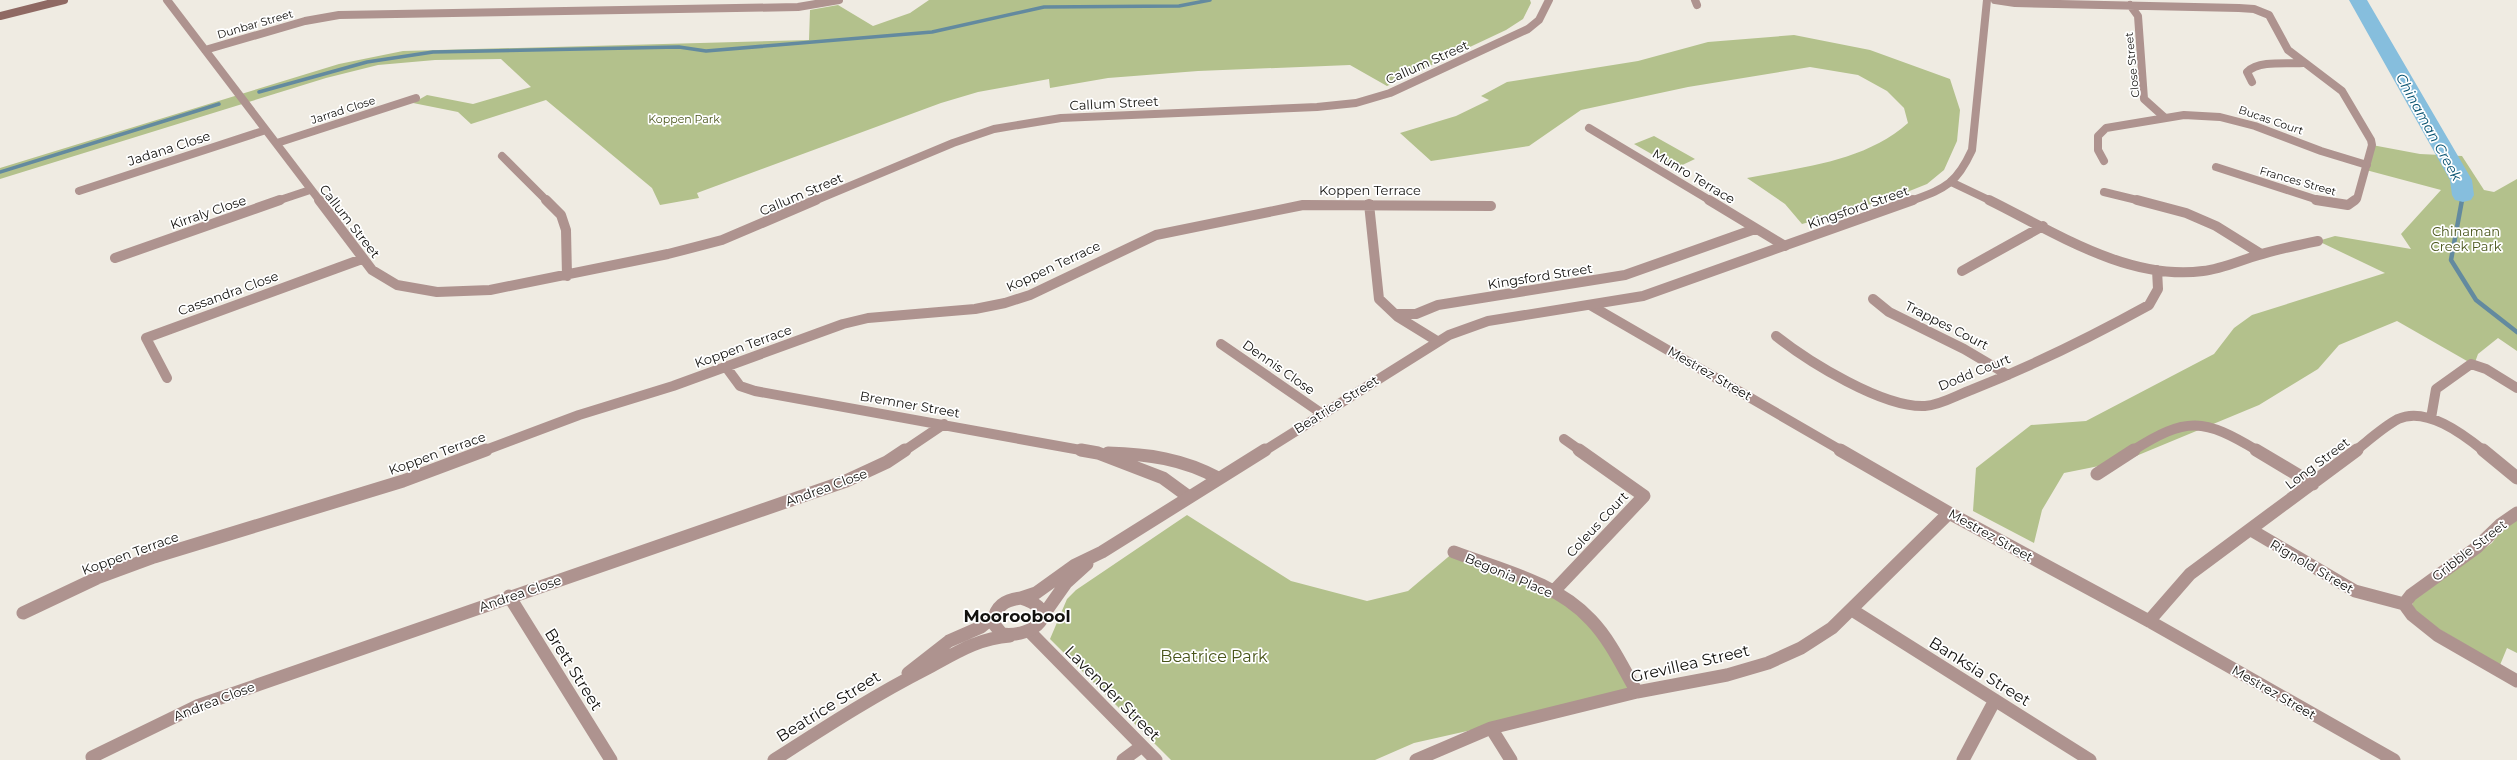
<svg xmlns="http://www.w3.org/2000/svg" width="2517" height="760" viewBox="0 0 2517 760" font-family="Montserrat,sans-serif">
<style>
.green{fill:#b3c18c}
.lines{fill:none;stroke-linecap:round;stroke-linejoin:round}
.stream-far1{stroke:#638a9f;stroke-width:3.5}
.stream{stroke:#638a9f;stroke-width:4.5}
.river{fill:#86bedd;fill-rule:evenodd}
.minor-far2{stroke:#ae938f;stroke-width:8}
.minor-far1{stroke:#ae938f;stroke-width:10}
.minor{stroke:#ae938f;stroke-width:13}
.tertiary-far2{stroke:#ae938f;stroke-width:8}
.tertiary-far1{stroke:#ae938f;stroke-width:10}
.tertiary{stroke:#ae938f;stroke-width:13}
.secondary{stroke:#8f6963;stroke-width:8}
.labels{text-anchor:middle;stroke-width:3.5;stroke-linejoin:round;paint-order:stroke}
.far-street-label{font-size:11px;fill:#12110e;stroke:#fff}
.far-park-label{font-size:11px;fill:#485419;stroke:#fff}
.street-label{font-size:13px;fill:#12110e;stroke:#fff}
.park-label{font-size:13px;fill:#485419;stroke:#fff}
.water-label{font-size:14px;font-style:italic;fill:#075270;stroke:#fff}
.near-park-label{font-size:16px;fill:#485419;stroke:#fff}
.near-street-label{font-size:16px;fill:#12110e;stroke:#fff}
.district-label{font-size:17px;font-weight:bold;fill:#12110e;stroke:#fff}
</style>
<rect width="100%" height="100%" fill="#efebe2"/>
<path class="green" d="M 929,0 L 1530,0 L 1531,3 L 1523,19 L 1506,30 L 1387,86 L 1350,65 L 1198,71 L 1108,78 L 1050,88 L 1049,79 L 978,92 L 941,103 L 697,193 L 699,198 L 660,205 L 652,188 L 546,100 L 471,124 L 458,112 L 413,103 L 427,95 L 473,104 L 531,87 L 501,59 L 435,60 L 378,65 L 326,78 L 0,179 L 0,168 L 339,64 L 403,51 L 809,40 L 810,10 L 838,5 L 873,26 L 910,13 Z
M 1794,35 L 1870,50 L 1950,79 L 1960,110 L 1957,141 L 1944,170 L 1927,184 L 1892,198 L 1802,224 L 1785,204 L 1747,178 C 1802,167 1864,162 1908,123 L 1904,108 L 1887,91 L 1858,75 L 1810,67 L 1688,87 L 1581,110 L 1529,146 L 1431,161 L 1400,133 L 1456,116 L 1489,100 L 1481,96 L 1507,82 L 1638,61 L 1708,42 Z
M 1654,136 L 1695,159 L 1676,168 L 1634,144 Z
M 2372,145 L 2420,154 L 2462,156 L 2484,190 L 2494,192 L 2517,179 L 2517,351 L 2498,338 L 2478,354 L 2474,365 L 2397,321 L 2339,345 L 2318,369 L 2259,405 L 2124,461 L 2064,473 L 2042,510 L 2034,543 L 1973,511 L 1976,468 L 2031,425 L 2086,421 L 2214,354 L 2234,328 L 2252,315 L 2385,273 L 2318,241 L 2335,236 L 2411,249 L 2401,234 L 2441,190 L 2366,170 Z
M 1187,515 L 1291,581 L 1367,601 L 1408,591 L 1454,552 L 1553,592 L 1598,628 L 1644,691 L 1414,743 L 1375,760 L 1171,760 L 1050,639 L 1067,599 L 1076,590 Z
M 2517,517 L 2517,653 L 2507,648 L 2500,665 L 2422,619 L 2412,605 L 2414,600 L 2492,543 L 2504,527 Z"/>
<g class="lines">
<path class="stream-far1" d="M 259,92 L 367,62 L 433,52 L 679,47 L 706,51 L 932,32 L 1044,7 L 1179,6 L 1210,0
M 0,172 L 219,104
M 2462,201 L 2463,195"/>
<path class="stream" d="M 2462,200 L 2451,260 L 2476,300 L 2517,332"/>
<path class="river" d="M 2349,0 L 2367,0 L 2472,180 L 2474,195 L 2471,200 L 2463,202 L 2455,200 L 2452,195 L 2450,180 Z"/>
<path class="minor-far2" d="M 167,0 L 320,201
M 1695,0 L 1697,5
M 1995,0 L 2015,3 L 2239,8 L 2254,9 L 2269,15 L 2288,50 L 2342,91 L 2371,140 L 2372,145 L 2357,199 L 2353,201
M 2130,5 L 2138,16 L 2144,99 L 2164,117
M 205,50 L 305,21 L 339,15 L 798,7 L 839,0
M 2252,82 L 2247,72 C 2259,60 2288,64 2303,63
M 1589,128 L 1711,201
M 277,143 L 416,98
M 502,156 L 547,201
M 2104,161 L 2098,150 L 2098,136 L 2106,128 L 2184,115 L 2220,117 L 2255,126 L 2321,151 L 2367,165
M 2216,167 L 2321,201
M 1951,182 L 1991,201
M 79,191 L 266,130
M 2104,192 L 2141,201
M 277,201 L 310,190
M 814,201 L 953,143 L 994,129 L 1061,118 L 1317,107 L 1356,103 L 1390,93 L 1528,29 L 1539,20 L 1549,0"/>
<path class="minor-far1" d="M 319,200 L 372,270 L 397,285 L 437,292 L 490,290 L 668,254 L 722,240 L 816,200
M 546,200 L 561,215 L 566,230 L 567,276
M 1709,200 L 1785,246
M 1989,200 C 2054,232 2128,281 2203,271 C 2222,269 2241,260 2259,255 C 2278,249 2298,245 2318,241
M 2137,200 L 2186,213 L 2216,226 L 2261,254
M 2316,200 L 2348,205 L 2355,200
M 1369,204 L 1379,299 L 1398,317 L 1437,341
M 115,258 L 280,200
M 1962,271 L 2043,226
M 1873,299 L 1889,312 L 1964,349 L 2008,375
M 1590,305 L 1842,451
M 1395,314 L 1416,314 L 1438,305 L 1625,275 L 1755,229
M 1776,336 C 1809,362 1883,408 1925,406 C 1941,405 1957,395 1971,390 C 2032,366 2091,337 2149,305 L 2158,289 L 2157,270
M 1221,344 L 1321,413
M 726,367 L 740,386 L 755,391 L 1086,451
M 167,378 L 146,338 L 362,259
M 2431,418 L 2436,389 L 2471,364 L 2486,369 L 2517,388
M 1564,439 L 1581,451
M 483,451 L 579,415 L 673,386 L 843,324 L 868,318 L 975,309 L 1005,303 L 1030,295 L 1156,235 L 1303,205 L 1491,206
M 904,451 L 944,424
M 2132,451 C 2187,416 2203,418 2258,451
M 2355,451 C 2368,441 2383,427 2398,419 C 2426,406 2463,434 2484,451"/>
<path class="minor" d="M 1081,450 L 1098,453 L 1163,478 L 1189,497
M 1840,450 L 1949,513 L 2149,621 L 2394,760
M 2256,450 L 2313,484
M 2483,450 L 2517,478
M 1108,453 C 1148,454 1183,459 1218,478
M 2097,474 L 2134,450
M 2251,530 L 2355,591 L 2404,604 L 2412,615 L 2437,635 L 2517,681
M 1454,552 C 1501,570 1556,582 1591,620 C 1611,641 1623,668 1637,692
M 1553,592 L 1644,496 L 1579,450
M 509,596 L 611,760
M 2404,604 L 2411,595 L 2476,548 L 2501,524 L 2517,513
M 1852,610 L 2090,760
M 23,613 L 97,578 L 154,557 L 403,481 L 486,450
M 2149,621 L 2190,574 L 2357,450
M 1030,632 L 1156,760
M 1491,728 L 1511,760
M 92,757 L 197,706 L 846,481 L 887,462 L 905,450
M 1123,760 L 1142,746
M 1416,760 L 1491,728 L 1637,692 L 1727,675 L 1768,663 L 1801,648 L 1832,628 L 1949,513
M 1963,760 L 1995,700"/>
<path class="tertiary-far2" d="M 1911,201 C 1945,188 1956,185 1972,150 L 1987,0"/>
<path class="tertiary-far1" d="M 1264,451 L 1449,335 L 1488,321 L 1643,296 L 1913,200"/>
<path class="tertiary" d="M 1021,598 L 1036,593 L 1075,565 L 1102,552 L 1265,450
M 1021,598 C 1064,611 1034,638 1002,634 L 993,623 C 995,606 1005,600 1021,598 Z
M 1042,617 L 1066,583 L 1087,564
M 908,673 L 949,641 L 981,627 L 993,617
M 774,760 C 824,728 873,696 926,669 C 954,654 978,638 1010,636"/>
<path class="secondary" d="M 0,16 L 64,0"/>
</g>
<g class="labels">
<g class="far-street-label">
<text transform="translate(255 24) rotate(-16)" y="4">Dunbar Street</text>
<text transform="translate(2132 65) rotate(-96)" y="4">Close Street</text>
<text transform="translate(343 110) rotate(-18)" y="4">Jarrad Close</text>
<text transform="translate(2271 120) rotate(19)" y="4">Bucas Court</text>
<text transform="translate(2298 181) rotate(16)" y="4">Frances Street</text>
</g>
<g class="far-park-label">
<text x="684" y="123">Koppen Park</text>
</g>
<g class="street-label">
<text transform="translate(1427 62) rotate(-24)" y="5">Callum Street</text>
<text transform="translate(1114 103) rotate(-3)" y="5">Callum Street</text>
<text transform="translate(169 148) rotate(-18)" y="5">Jadana Close</text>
<text transform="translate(1694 176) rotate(31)" y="5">Munro Terrace</text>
<text x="1370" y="195">Koppen Terrace</text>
<text transform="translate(801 194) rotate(-23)" y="5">Callum Street</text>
<text transform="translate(1858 207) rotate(-19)" y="5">Kingsford Street</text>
<text transform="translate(208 212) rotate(-19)" y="5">Kirraly Close</text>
<text transform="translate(350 221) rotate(52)" y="5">Callum Street</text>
<text transform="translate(1053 266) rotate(-25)" y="5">Koppen Terrace</text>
<text transform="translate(1540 276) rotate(-9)" y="5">Kingsford Street</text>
<text transform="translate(228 293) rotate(-20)" y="5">Cassandra Close</text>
<text transform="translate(1947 325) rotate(27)" y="5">Trappes Court</text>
<text transform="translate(743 346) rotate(-20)" y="5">Koppen Terrace</text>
<text transform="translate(1279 367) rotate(35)" y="5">Dennis Close</text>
<text transform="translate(1974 372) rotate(-22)" y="5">Dodd Court</text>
<text transform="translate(1710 373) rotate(30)" y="5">Mestrez Street</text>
<text transform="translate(910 404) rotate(10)" y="5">Bremner Street</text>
<text transform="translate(1336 404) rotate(-32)" y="5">Beatrice Street</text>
<text transform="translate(437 453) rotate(-20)" y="5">Koppen Terrace</text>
<text transform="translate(2317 463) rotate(-37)" y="5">Long Street</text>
<text transform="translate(826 487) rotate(-20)" y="5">Andrea Close</text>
<text transform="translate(1597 524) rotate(-47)" y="5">Coleus Court</text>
<text transform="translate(1991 535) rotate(29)" y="5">Mestrez Street</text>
<text transform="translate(2469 550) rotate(-38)" y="5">Gribble Street</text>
<text transform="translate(130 553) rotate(-20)" y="5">Koppen Terrace</text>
<text transform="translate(2312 566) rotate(30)" y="5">Rignold Street</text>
<text transform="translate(1509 575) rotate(23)" y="5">Begonia Place</text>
<text transform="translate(520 593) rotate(-19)" y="5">Andrea Close</text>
<text transform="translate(2274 692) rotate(30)" y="5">Mestrez Street</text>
<text transform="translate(214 701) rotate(-21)" y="5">Andrea Close</text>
</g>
<g class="park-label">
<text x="2466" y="236">Chinaman<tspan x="2466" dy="15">Creek Park</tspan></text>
</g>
<g class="water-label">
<text transform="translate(2429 127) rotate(61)" y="5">Chinaman Creek</text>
</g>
<g class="near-park-label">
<text x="1214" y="662">Beatrice Park</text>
</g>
<g class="near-street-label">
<text transform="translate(1690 663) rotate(-13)" y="6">Grevillea Street</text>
<text transform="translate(574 669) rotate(58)" y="6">Brett Street</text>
<text transform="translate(1980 671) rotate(32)" y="6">Banksia Street</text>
<text transform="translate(1113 693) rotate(45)" y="6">Lavender Street</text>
<text transform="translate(828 706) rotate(-32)" y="6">Beatrice Street</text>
</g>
<g class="district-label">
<text x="1017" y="622">Mooroobool</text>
</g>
</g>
</svg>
